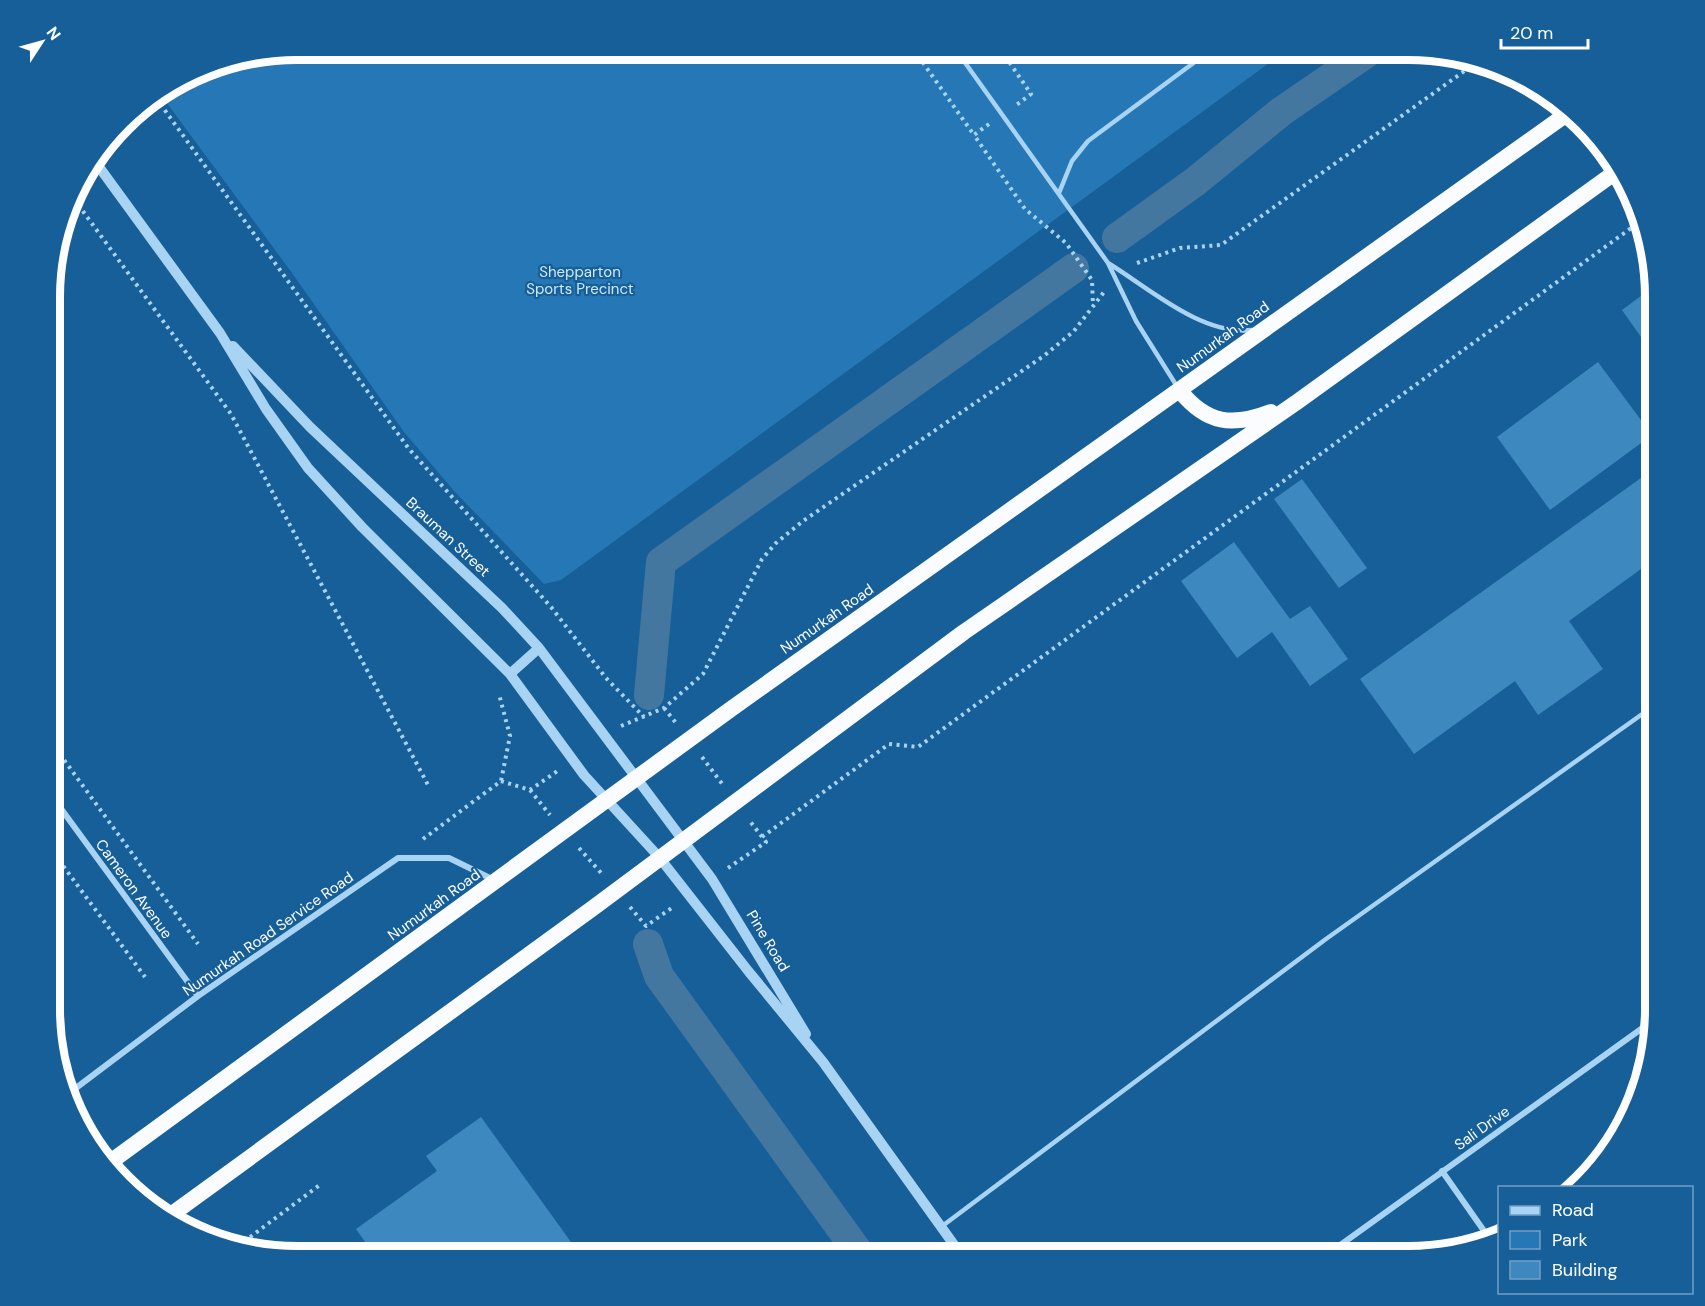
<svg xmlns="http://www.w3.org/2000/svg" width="1705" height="1306" viewBox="0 0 1705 1306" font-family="'DM Sans',sans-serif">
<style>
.green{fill:#2578b5}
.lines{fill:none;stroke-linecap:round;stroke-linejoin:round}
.canal{stroke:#44779f;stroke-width:30}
.building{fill:#3e88c0}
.path{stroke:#a9d3f2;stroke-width:4;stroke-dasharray:3 4.5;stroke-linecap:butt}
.service{stroke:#a9d3f2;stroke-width:4.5}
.minor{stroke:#a9d3f2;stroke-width:6}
.tertiary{stroke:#a9d3f2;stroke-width:10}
.trunk{stroke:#fafcff;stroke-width:16}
.labels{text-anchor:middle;stroke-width:4.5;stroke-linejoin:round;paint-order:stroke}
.park-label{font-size:15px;fill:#d1eafc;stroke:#165f99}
.street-label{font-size:15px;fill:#fff;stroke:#165f99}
.rim{fill:none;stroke:#fff;stroke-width:8}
</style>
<rect width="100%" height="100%" fill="#165f99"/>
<path class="green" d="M 297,50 L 1287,50 L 561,580 L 544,584 L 455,492 L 404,432 L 292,273 L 161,95 L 217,63 Z"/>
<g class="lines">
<path class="canal" d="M 1117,238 L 1196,181 L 1282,111 L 1371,50
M 649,695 L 661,562 L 1074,268
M 648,944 L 659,976 L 861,1256"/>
</g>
<path class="building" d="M 1653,287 L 1655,297 L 1655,357 L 1622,310 Z
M 1598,362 L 1652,435 L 1550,510 L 1497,437 Z
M 1641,478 L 1655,498 L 1655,559 L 1569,621 L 1603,669 L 1538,715 L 1515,681 L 1414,754 L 1360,679 Z
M 1302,479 L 1367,568 L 1339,588 L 1274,499 Z
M 1234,542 L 1290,619 L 1310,606 L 1348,659 L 1310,686 L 1272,632 L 1237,658 L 1181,581 Z
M 481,1117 L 581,1256 L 375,1256 L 356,1229 L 437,1171 L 426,1156 Z"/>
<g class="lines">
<path class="path" d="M 914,50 L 974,135
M 1001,50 L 1031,94 L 1015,106
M 156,98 L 409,449 L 551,607 L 606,678 L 644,717
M 989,124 L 974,135 L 1025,209 L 1066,243 L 1092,280 L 1093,306
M 74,199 L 231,414 L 428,785
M 1137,263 L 1180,248 L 1221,245 L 1477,62
M 664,708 L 676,723
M 621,726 L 664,708 L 703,674 L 762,559 L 776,543 L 803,521 L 1045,355 L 1074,331 L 1104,292
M 51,742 L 198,944
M 702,757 L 723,785
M 501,781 L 530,790 L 559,770
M 530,790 L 550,815
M 762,837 L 889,744 L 918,747 L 1638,223
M 423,839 L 501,781 L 510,736 L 499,694
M 50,848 L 145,977
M 579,848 L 602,874
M 728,868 L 766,842 L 749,820
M 630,907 L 646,926 L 673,907
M 238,1246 L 321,1184"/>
<path class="service" d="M 956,50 L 1108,263 L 1136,321 L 1178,388
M 1059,193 L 1072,161 L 1088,141 L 1211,50
M 1108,263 C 1149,288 1202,336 1252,330
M 941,1227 L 1326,939 L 1655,705"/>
<path class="minor" d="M 51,795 L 198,996
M 68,1094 L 198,996 L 398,858 L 449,858 L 494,880
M 1442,1171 L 1489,1238
M 1325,1256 L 1655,1019"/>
<path class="tertiary" d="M 94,160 L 220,333 L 266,409 L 308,468 L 362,527 L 510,674 L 584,775 L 659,857 L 749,972 L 823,1062 L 962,1256
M 233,346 L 310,427 L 502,608 L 539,648 L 712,879 L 806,1034
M 510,674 L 539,648"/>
<path class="trunk" d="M 1180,391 C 1207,424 1232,427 1271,412
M 109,1163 L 731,709 L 1571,111
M 168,1217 L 593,908 L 964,632 L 1297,402 L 1617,171"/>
</g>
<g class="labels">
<g class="park-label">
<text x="580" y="277">Shepparton<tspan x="580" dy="17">Sports Precinct</tspan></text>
</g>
<g class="street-label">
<text transform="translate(1223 337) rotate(-36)" y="5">Numurkah Road</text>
<text transform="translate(448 537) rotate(43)" y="5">Brauman Street</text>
<text transform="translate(827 619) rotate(-35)" y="5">Numurkah Road</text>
<text transform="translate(134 889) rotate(54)" y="5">Cameron Avenue</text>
<text transform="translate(434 905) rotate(-36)" y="5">Numurkah Road</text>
<text transform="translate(268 934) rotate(-35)" y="5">Numurkah Road Service Road</text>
<text transform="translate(768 941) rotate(59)" y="5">Pine Road</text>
<text transform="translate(1482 1128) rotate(-36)" y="5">Sali Drive</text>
</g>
</g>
<path d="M0 0H1705V1306H0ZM297 60H1408A237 237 0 0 1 1645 297V1009A237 237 0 0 1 1408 1246H297A237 237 0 0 1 60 1009V297A237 237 0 0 1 297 60Z" fill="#165f99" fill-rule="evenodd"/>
<path class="rim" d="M297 60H1408A237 237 0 0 1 1645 297V1009A237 237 0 0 1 1408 1246H297A237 237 0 0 1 60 1009V297A237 237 0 0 1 297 60Z"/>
<rect x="1498" y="1186" width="195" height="108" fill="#165f99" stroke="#739fc2" stroke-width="1.5"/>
<rect x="1510" y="1206" width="30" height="9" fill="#a9d3f2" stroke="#739fc2" stroke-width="1.5"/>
<text x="1552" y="1216" font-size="18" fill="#ffffff">Road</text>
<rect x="1510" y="1231" width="30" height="18" fill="#2578b5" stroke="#739fc2" stroke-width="1.5"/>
<text x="1552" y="1246" font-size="18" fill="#ffffff">Park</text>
<rect x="1510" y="1261" width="30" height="18" fill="#3e88c0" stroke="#739fc2" stroke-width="1.5"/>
<text x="1552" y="1276" font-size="18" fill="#ffffff">Building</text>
<g transform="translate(42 42) rotate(54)" stroke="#165f99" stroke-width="4.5" paint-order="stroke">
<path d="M0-4.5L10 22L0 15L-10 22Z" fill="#ffffff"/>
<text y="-9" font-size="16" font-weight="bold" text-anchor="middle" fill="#ffffff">N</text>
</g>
<path d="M1501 39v9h87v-9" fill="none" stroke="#ffffff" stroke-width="3"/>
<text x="1510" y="39" font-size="18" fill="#ffffff" stroke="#165f99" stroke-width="4.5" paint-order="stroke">20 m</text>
</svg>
